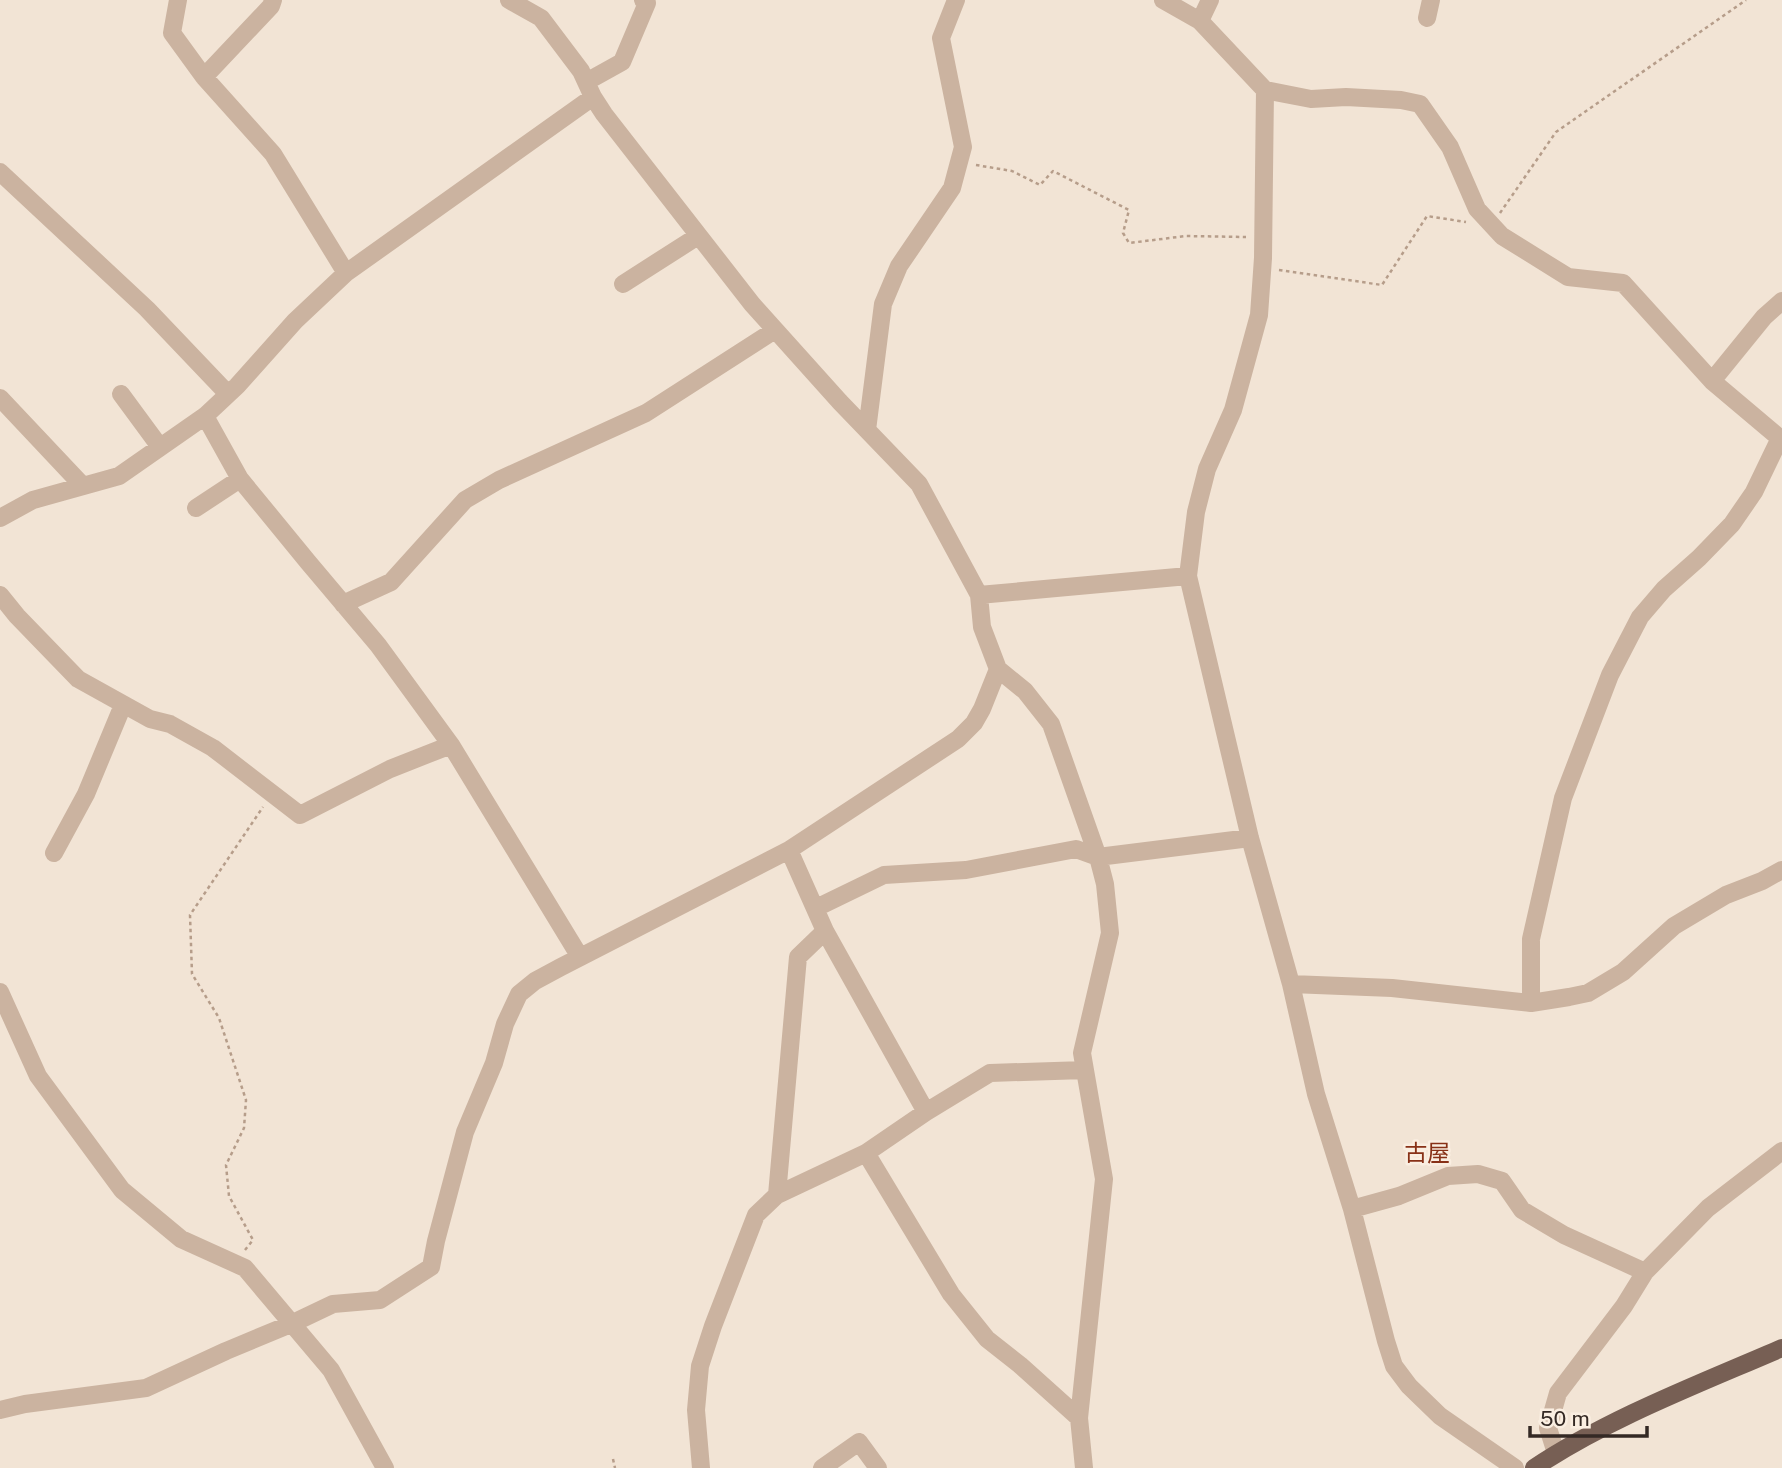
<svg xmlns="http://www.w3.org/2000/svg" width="1782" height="1468" viewBox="0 0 1782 1468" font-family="'Public Sans','Noto Sans JP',sans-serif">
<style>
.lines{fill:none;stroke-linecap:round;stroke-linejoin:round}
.path{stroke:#b69d8a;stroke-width:2.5;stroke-dasharray:3.5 3.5;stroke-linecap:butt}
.street{stroke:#cbb3a0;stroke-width:18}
.primary{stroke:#775f54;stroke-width:18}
.labels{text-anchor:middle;stroke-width:5;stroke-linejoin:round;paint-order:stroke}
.quarter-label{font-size:23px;fill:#883117;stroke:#faeee1}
</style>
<rect width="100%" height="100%" fill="#f2e4d5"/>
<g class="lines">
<path class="path" d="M 976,165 L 1012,171 L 1040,185 L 1053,171 L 1129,210 L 1123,233 L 1129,243 L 1186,236 L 1246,237
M 1500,213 L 1556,132 L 1746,0
M 1279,270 L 1382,285 L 1427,216 L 1466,222
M 245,1250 L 253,1240 L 229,1196 L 226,1165 L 244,1128 L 246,1100 L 219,1018 L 192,974 L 190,915 L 263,807
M 613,1459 L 615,1468"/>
<path class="street" d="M 178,0 L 172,33 L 204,77 L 271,6 L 273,0
M 1163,0 L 1200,21 L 1265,90 L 1311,99 L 1346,97 L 1401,100 L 1420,104 L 1450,147 L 1477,209 L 1502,236 L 1568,277 L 1623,283 L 1712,381 L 1782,440
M 1427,18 L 1431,0
M 1200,21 L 1210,0
M 204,77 L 273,154 L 346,273
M 586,82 L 622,62 L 647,3 L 643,0
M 1265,90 L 1263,258 L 1259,315 L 1233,410 L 1207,469 L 1196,512 L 1188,576 L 1250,838 L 1291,984 L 1316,1094 L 1352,1209 L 1386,1341 L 1394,1366 L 1409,1386 L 1440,1416 L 1515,1468
M 0,172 L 147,309 L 228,394
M 623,284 L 698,236
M 1712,381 L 1764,317 L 1782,301
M 121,394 L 160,447
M 0,398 L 83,486
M 205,416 L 240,479 L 308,562 L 378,645 L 451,745 L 580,957
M 867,430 L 883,304 L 899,266 L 952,188 L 963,147 L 941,38 L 956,0
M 196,508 L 240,479
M 0,518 L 33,500 L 119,476 L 205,416 L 237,386 L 295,321 L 346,273 L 593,97
M 0,595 L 17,616 L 78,679 L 150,719 L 170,724 L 213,748 L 300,815 L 390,769 L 451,745
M 979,595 L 1188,576
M 343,604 L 391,582 L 465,500 L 499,480 L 646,413 L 775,330
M 998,669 L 1025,691 L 1051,724 L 1098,857 L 1105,884 L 1110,933 L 1082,1053 L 1104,1179 L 1079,1418 L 1084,1468
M 54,853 L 86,794 L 123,705
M 816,908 L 884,875 L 966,870 L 1076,849 L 1098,857 L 1250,838
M 1291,984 L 1392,988 L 1531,1003 L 1569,997 L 1588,993 L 1623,972 L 1674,926 L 1726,895 L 1762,881 L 1782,870
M 0,992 L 38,1076 L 122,1190 L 181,1239 L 245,1268 L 331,1370 L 385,1468
M 1531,1003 L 1531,939 L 1563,798 L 1610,675 L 1640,617 L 1664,589 L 1699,558 L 1732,524 L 1754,492 L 1780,438
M 926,1112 L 990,1073 L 1085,1070
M 866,1153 L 951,1294 L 987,1339 L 1020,1365 L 1079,1418
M 777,1195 L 798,957 L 825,931
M 1352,1209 L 1399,1196 L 1448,1176 L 1478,1174 L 1502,1181 L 1522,1210 L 1564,1235 L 1645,1272
M 0,1410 L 25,1404 L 146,1388 L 226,1351 L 291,1324 L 333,1304 L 380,1300 L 431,1267 L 436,1241 L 465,1132 L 494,1063 L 505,1024 L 519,994 L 535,981 L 561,967 L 789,850 L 958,739 L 974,723 L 982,709 L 998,669 L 982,627 L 979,595 L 919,484 L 840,402 L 752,304 L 604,114 L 593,97 L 581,71 L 541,18 L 509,0
M 1556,1453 L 1548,1428 L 1558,1393 L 1624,1306 L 1645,1272 L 1708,1208 L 1782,1151
M 701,1468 L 696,1410 L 700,1366 L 713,1326 L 756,1215 L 777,1195 L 866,1153 L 926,1112 L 825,931 L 789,850
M 822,1468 L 859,1442 L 878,1468"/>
<path class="primary" d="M 1534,1468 C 1609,1418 1699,1384 1782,1348"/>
</g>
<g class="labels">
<g class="quarter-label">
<text x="1427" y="1161">古屋</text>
</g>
</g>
<path d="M1530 1426v10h117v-10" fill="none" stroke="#342924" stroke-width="3.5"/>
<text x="1540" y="1426" font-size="21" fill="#342924" stroke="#faeee1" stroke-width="5" paint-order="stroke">50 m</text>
</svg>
